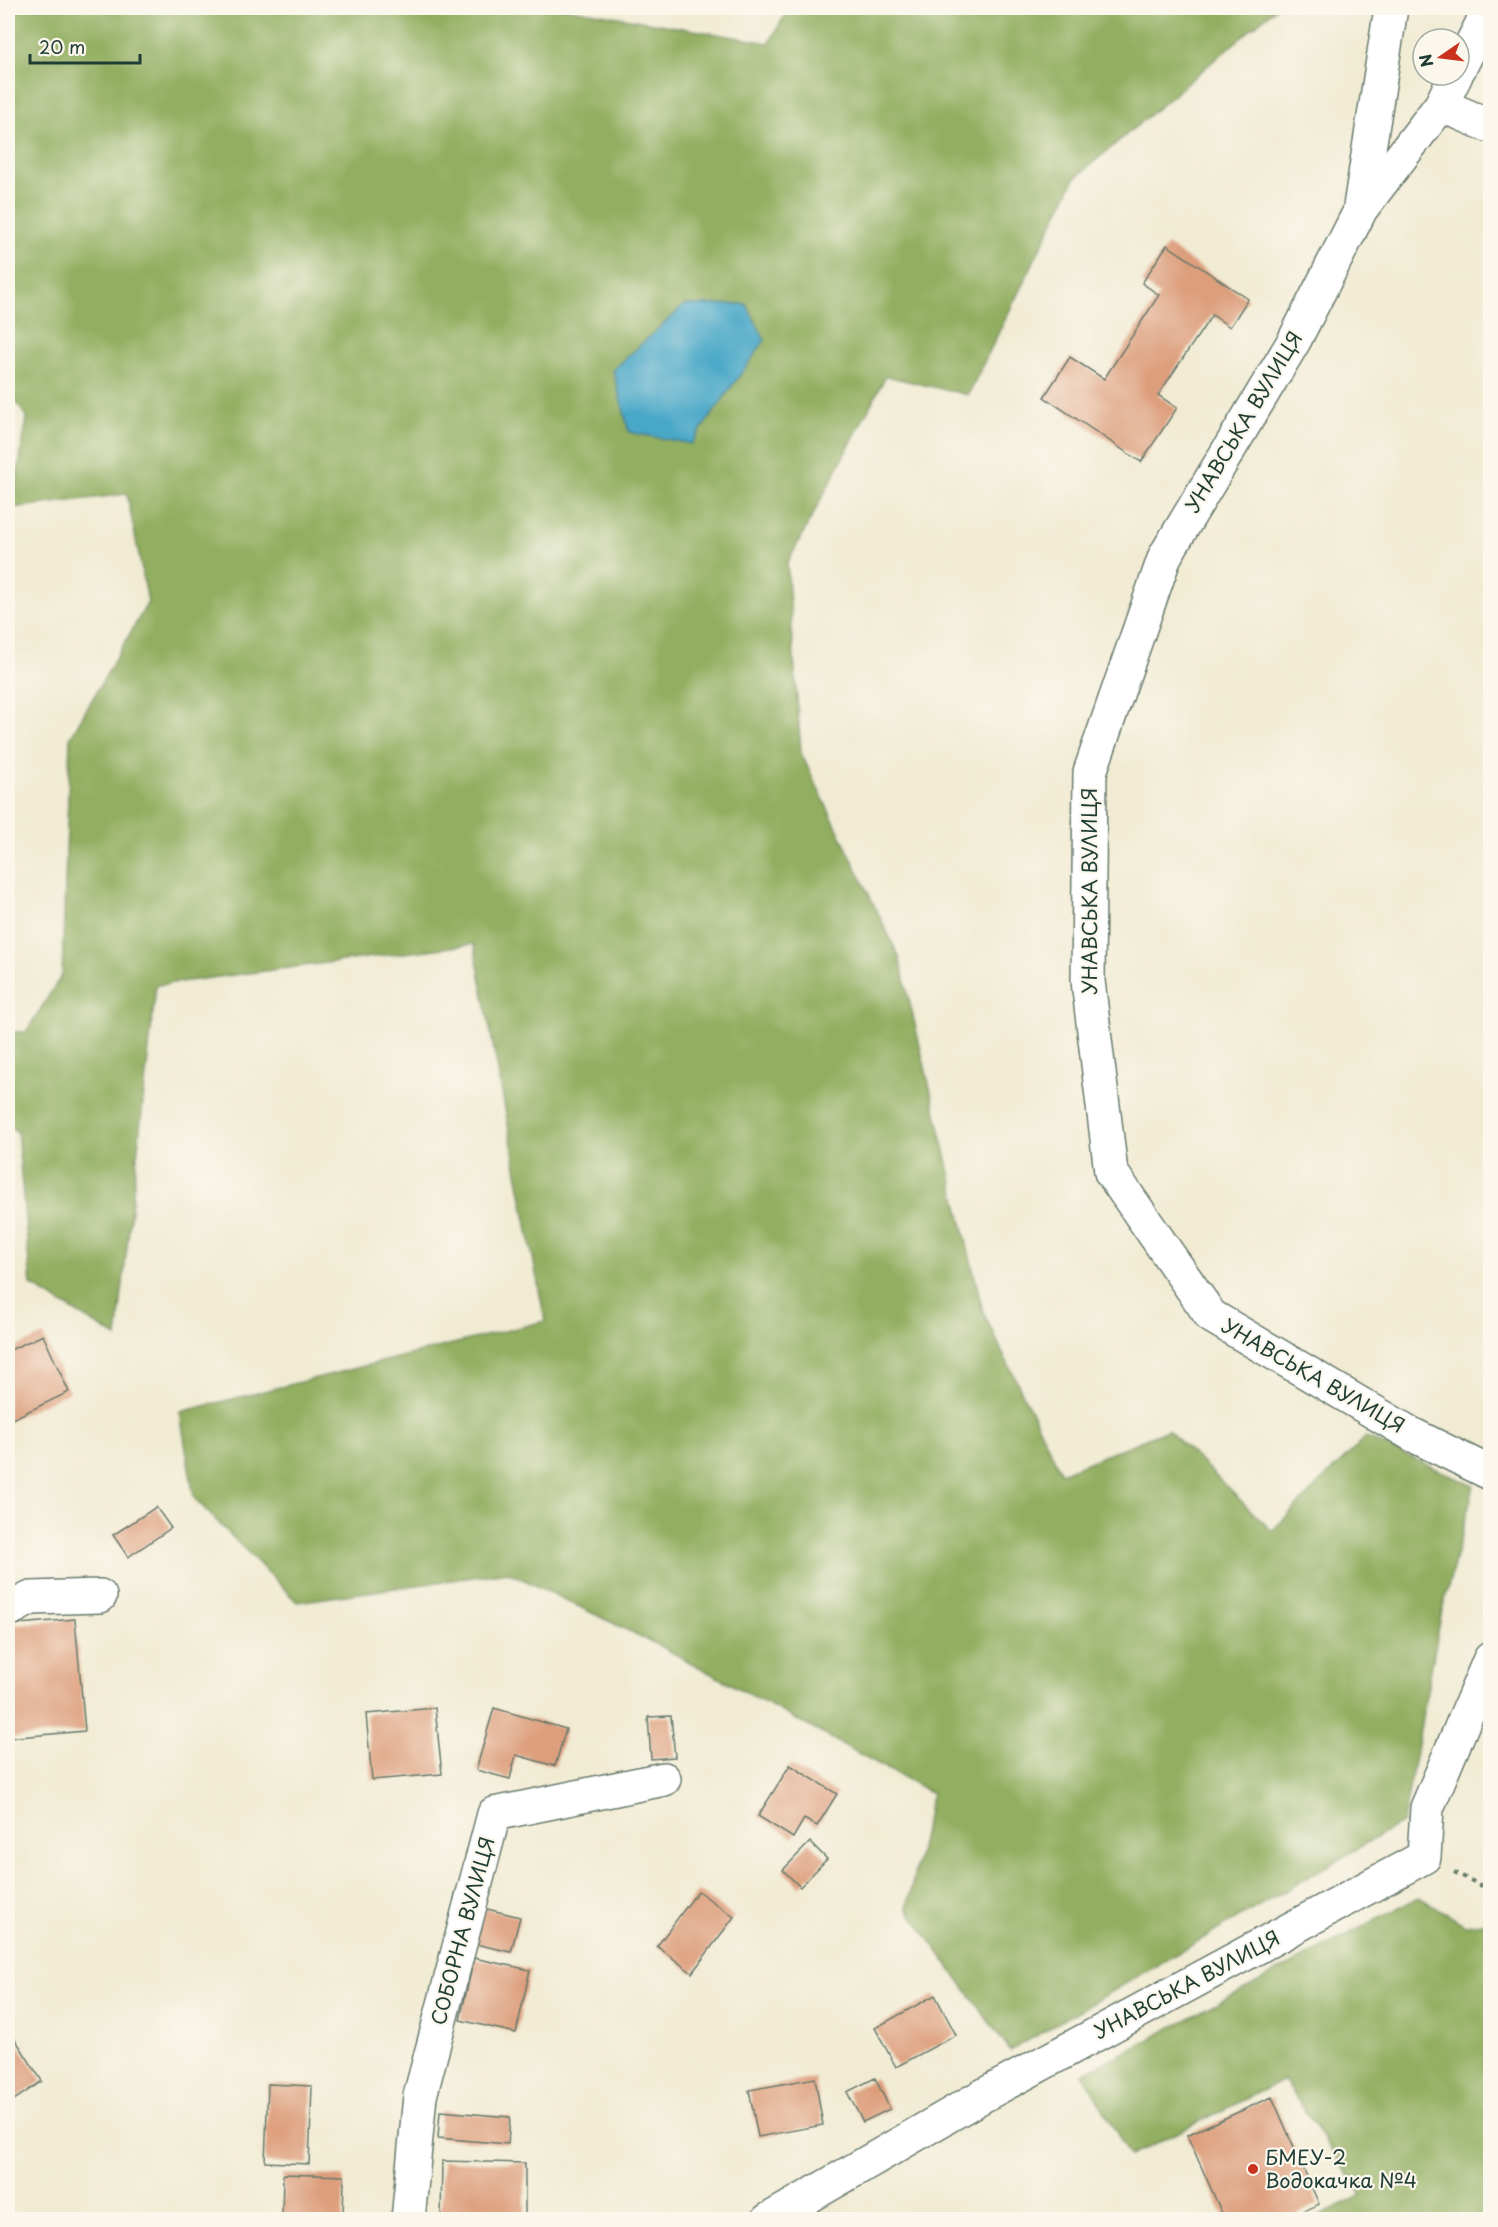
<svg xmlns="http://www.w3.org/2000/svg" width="1498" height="2227" viewBox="0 0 1498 2227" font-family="'Playpen Sans',sans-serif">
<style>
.forest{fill:#92ae61;stroke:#58764a;stroke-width:1.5}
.water{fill:#49a7c8;stroke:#34727e;stroke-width:1.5}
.building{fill:#dd9e7b}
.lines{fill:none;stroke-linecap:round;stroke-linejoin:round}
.minor-casing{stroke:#687a6c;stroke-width:36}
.path{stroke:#687a6c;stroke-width:4;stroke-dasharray:4.5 4.5;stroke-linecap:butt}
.minor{stroke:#fff;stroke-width:33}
.poi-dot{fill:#c8321e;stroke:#fbf7ec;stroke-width:2}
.labels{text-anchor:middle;stroke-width:4.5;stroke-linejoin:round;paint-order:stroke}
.street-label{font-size:20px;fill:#1f3d34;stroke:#fbf7ec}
.poi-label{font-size:20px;fill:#1f3d34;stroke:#fbf7ec;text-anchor:start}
</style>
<rect width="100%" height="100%" fill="#fbf7ec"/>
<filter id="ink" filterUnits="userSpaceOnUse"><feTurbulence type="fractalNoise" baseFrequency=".0167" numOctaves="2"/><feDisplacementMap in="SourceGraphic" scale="12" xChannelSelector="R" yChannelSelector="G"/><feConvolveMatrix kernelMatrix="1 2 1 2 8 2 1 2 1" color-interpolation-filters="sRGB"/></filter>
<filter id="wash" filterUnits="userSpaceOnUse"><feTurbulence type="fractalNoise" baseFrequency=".008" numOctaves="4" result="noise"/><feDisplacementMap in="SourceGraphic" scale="24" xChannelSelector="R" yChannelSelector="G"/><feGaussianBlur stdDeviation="1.35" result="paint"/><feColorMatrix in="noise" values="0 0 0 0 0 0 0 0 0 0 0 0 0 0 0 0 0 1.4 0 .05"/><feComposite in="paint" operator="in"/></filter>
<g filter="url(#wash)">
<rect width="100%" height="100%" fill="#f1ebd3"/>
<path class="forest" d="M 8,8 L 566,8 L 769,43 L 789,8 L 1276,8 L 1075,178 L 968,395 L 886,376 L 787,564 L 801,753 L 899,957 L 983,1312 L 1061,1473 L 1168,1430 L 1272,1531 L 1366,1437 L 1474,1486 L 1441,1615 L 1403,1822 L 1010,2051 L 907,1908 L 932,1793 L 662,1647 L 508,1572 L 297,1602 L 194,1498 L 180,1412 L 545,1321 L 474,944 L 156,985 L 117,1337 L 31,1285 L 17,1130 L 8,1129 L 8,1032 L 26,1032 L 62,975 L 70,738 L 148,602 L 127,494 L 12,508 L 27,417 L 8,391 Z
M 1419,1897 L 1465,1925 L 1490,1922 L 1490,2219 L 1312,2219 L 1362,2195 L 1284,2080 L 1130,2156 L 1083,2074 Z"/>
<path class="water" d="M 746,304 L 765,340 L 691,444 L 629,432 L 613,370 L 684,305 Z"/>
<g id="blocks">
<path class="building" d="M 1167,245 L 1248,299 L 1230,327 L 1212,315 L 1158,395 L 1177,408 L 1141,462 L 1044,397 L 1070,357 L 1104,379 L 1159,295 L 1142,283 Z
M 43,1335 L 69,1392 L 8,1421 L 8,1351 Z
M 156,1507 L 171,1528 L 128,1557 L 113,1535 Z
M 75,1619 L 85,1731 L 8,1738 L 8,1625 Z
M 435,1708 L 442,1774 L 372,1780 L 366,1714 Z
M 494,1708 L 566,1729 L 555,1766 L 516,1755 L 510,1779 L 476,1770 Z
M 671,1716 L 675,1757 L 651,1759 L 648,1717 Z
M 790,1765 L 837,1794 L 817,1826 L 804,1819 L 793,1838 L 758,1816 Z
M 810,1842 L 827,1859 L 800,1887 L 783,1870 Z
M 698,1891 L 734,1917 L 692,1973 L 657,1946 Z
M 483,1908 L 520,1917 L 511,1952 L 475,1944 Z
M 474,1958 L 530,1970 L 516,2033 L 460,2020 Z
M 935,1995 L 956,2035 L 896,2067 L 875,2028 Z
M 8,2028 L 42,2081 L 8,2104 Z
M 815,2078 L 823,2125 L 758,2137 L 749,2090 Z
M 875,2078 L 890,2109 L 863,2122 L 847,2092 Z
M 268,2084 L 312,2086 L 309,2164 L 265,2162 Z
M 1272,2097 L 1319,2204 L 1284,2220 L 1225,2220 L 1187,2135 Z
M 440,2111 L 510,2117 L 508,2144 L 438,2138 Z
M 442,2161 L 525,2163 L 525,2220 L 441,2220 Z
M 283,2174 L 344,2176 L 343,2220 L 282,2220 Z"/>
</g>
</g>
<g filter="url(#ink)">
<use href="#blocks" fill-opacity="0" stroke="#687a6c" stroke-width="1.5"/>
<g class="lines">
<defs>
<path id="minor" d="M 1391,8 L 1359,213 L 1294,341 L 1165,556 L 1090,772 L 1088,981 L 1111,1172 L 1211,1316 L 1413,1435 L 1490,1473
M 1459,69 L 1490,8
M 1441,105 L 1490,126
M 1361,209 L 1441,105 L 1456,75
M 8,1610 L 31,1598 L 100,1596
M 408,2220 L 420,2096 L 494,1814 L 664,1779
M 768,2220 L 984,2095 L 1424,1857 L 1427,1808 L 1490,1659"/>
</defs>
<use href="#minor" class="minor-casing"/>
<path class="path" d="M 1454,1872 L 1490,1890"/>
<use href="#minor" class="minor"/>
</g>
</g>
<circle class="poi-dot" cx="1253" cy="2169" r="6"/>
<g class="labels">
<g class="street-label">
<text transform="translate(1244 422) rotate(-59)" y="7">УНАВСЬКА ВУЛИЦЯ</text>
<text transform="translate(1090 891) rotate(-90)" y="7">УНАВСЬКА ВУЛИЦЯ</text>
<text transform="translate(1313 1376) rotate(30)" y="7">УНАВСЬКА ВУЛИЦЯ</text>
<text transform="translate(463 1931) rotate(-75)" y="7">СОБОРНА ВУЛИЦЯ</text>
<text transform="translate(1187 1985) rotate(-28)" y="7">УНАВСЬКА ВУЛИЦЯ</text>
</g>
<g class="poi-label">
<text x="1265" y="2165">БМЕУ-2<tspan x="1265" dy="23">Водокачка №4</tspan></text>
</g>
</g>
<rect width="1498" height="2227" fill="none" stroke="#fbf7ec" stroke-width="30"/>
<g transform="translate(1441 57) rotate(256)"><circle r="28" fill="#fbf7ec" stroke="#a3ada2" stroke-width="1.5"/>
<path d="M0-4.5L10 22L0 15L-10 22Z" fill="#c8321e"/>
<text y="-9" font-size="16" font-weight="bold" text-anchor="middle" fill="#1f3d34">N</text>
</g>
<path d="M30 54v9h110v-9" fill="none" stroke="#1f3d34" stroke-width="3"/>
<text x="39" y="54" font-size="18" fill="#1f3d34" stroke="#fbf7ec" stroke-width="4.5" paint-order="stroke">20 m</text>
</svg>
